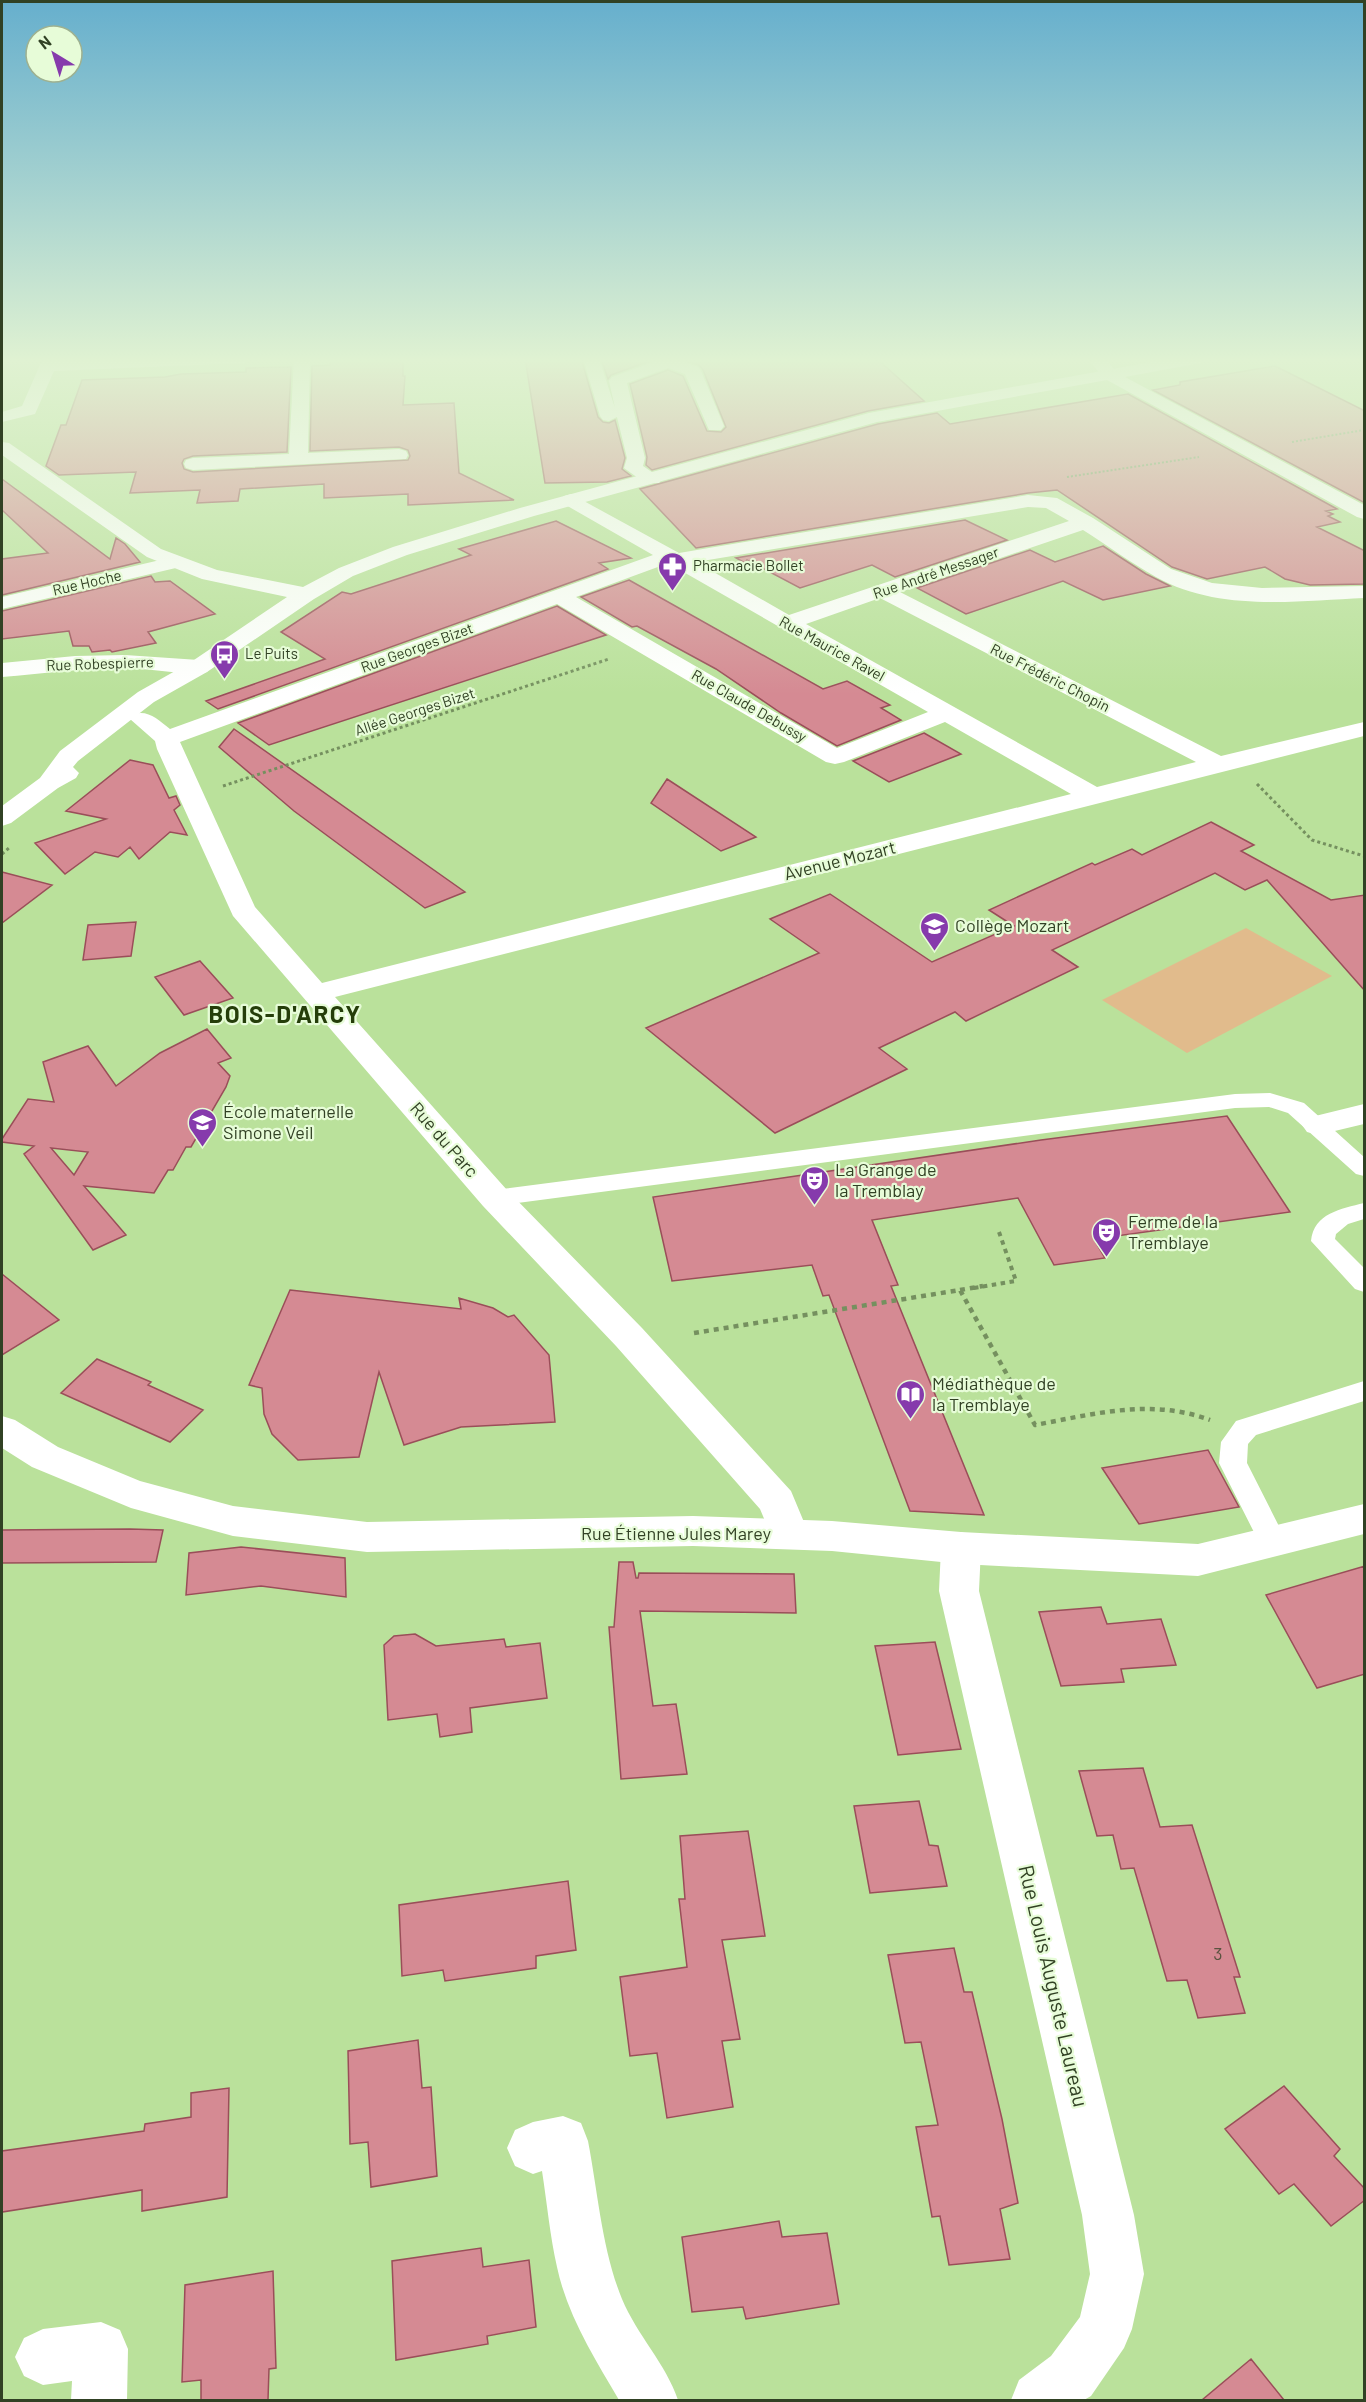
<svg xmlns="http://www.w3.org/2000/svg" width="1366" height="2402" viewBox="0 0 1366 2402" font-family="Barlow,sans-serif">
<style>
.green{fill:#e1bb8c}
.building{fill:#d58a93;stroke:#9a4e59;stroke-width:1.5;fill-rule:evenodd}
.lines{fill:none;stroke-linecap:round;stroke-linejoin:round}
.path-far3{stroke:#75905f;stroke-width:2;stroke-dasharray:2 2;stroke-linecap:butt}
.path-far2{stroke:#75905f;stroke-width:3;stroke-dasharray:3 3;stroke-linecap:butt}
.path-far1{stroke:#75905f;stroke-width:4;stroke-dasharray:4.5 4.5;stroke-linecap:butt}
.path{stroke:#75905f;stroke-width:4.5;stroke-dasharray:5 5;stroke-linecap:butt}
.service{fill:#fff;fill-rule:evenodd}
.minor{fill:#fff;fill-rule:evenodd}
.tertiary{fill:#fff;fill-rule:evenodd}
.labels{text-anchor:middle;stroke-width:4.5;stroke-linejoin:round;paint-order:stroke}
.far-poi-label{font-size:15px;fill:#314124;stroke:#e7fcd8;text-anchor:start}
.far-street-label{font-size:15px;fill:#314124;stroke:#e7fcd8}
.street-label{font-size:18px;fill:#314124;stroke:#e7fcd8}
.poi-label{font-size:18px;fill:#314124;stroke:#e7fcd8;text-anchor:start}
.near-number-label{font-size:18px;fill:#5a5340}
.near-street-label{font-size:21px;fill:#314124;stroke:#e7fcd8}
.district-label{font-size:24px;font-weight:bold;letter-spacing:1.5px;fill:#253e0a;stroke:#e7fcd8}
</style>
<rect width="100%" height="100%" fill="#bae19b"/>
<path class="green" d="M 1246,928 L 1332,976 L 1187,1053 L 1102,1000 Z"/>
<path class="building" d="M 330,358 L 357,358 L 358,361 L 403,359 L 403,376 L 405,376 L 403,405 L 454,403 L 459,473 L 514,500 L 408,505 L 408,494 L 324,498 L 324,484 L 240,489 L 238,501 L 197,503 L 200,490 L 130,493 L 136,472 L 59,475 L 46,466 L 61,425 L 66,425 L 82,380 L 165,377 L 181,374 L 246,372 L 246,368 L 291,367 L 287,452 L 193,456 L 184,459 L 182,463 L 184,469 L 193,472 L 408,460 L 410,456 L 408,450 L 399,447 L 310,451 L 312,366 L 330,365 Z
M 525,358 L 581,358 L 598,417 L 603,422 L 609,423 L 615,420 L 625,458 L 622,469 L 631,476 L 607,482 L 545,483 Z
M 601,358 L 658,358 L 611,375 L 608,379 Z
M 689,358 L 782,358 L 782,363 L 830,358 L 876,358 L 924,401 L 868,411 L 652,470 L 646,465 L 647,457 L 630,384 L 668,370 L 683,376 L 707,431 L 721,432 L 726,427 L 703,370 L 699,365 L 688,361 Z
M 1275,366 L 1365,411 L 1365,503 L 1153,390 L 1180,385 L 1180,382 Z
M 1128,394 L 1337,509 L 1326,511 L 1333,514 L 1328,516 L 1340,522 L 1317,527 L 1365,551 L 1365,584 L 1310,585 L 1285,579 L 1265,567 L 1207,579 L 1172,567 L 1057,490 L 1028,493 L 696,548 L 640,489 L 878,424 L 937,413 L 950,424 Z
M 2,479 L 110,559 L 116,538 L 125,544 L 140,562 L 2,595 L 2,559 L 48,553 L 2,510 Z
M 965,520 L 1007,540 L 895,577 L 872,565 L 800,588 L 747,560 L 745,563 L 736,558 Z
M 556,521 L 631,558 L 599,563 L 608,569 L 218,709 L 206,701 L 325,659 L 281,632 L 342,592 L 351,594 L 471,555 L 459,549 Z
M 1103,546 L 1146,574 L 1170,586 L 1103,600 L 1063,581 L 966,614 L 917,588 L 1030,550 L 1055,562 Z
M 151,576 L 155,582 L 170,581 L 215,614 L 148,632 L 156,643 L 112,652 L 110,650 L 92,652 L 89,646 L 73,646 L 69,631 L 2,639 L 2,611 Z
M 629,580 L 823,689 L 847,681 L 890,705 L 881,708 L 901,720 L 837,746 L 781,713 L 716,669 L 637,626 L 632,627 L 581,597 Z
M 557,606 L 606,635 L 269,745 L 238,723 Z
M 234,729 L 465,892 L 425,908 L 294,811 L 219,747 Z
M 924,733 L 961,754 L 889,782 L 853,761 Z
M 130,760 L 153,765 L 169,798 L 176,796 L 180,805 L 174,810 L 187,835 L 170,832 L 139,859 L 130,847 L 118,857 L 95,852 L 65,874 L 35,843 L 106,819 L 66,811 Z
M 667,779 L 756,837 L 721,851 L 651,803 Z
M 1211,822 L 1254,845 L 1241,851 L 1331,900 L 1365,895 L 1365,991 L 1267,880 L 1245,890 L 1215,873 L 1052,950 L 1078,967 L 966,1021 L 955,1012 L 879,1048 L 907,1069 L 775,1133 L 646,1028 L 819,953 L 770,919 L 830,894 L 932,962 L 1014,926 L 989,910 L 1092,863 L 1095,865 L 1132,849 L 1142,855 Z
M 2,872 L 52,885 L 2,923 Z
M 136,922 L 131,956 L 83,960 L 88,925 Z
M 200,961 L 233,998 L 184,1015 L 155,977 Z
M 207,1029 L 231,1058 L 218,1063 L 230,1076 L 226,1087 L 191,1147 L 186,1147 L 173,1170 L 168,1170 L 154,1193 L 84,1186 L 126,1235 L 93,1250 L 24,1154 L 34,1146 L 2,1142 L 2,1139 L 28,1099 L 54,1102 L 43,1062 L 88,1046 L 116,1086 L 160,1053 ZM 51,1148 L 88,1152 L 74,1175 Z
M 1227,1116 L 1290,1212 L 1094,1239 L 1105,1258 L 1054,1265 L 1018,1198 L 872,1220 L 898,1285 L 891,1286 L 984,1515 L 910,1511 L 829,1295 L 823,1296 L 812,1265 L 672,1281 L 653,1197 L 1041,1140 Z
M 2,1274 L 59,1320 L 2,1355 Z
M 290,1290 L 461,1309 L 459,1298 L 493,1308 L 508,1317 L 514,1315 L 549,1355 L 555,1422 L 461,1427 L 404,1445 L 379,1372 L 359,1457 L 298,1460 L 272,1434 L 264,1414 L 262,1388 L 249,1385 Z
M 97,1359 L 151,1382 L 148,1385 L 203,1410 L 170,1442 L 61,1393 Z
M 1208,1450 L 1239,1507 L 1139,1524 L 1102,1468 Z
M 2,1530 L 130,1529 L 163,1530 L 156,1562 L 2,1563 Z
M 241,1547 L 345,1558 L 346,1597 L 261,1586 L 186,1595 L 189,1553 Z
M 619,1562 L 633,1562 L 636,1578 L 638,1578 L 639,1573 L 794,1574 L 796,1613 L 640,1611 L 653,1706 L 676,1704 L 687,1774 L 621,1779 L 609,1627 L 614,1627 Z
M 1365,1566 L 1365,1674 L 1317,1688 L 1266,1595 Z
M 1101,1607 L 1107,1624 L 1161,1619 L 1176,1665 L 1121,1669 L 1124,1682 L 1061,1686 L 1039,1612 Z
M 415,1634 L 436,1646 L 504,1639 L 506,1647 L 540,1643 L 547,1698 L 470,1708 L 472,1732 L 440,1737 L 437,1714 L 388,1720 L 384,1645 L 394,1636 Z
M 935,1642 L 961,1749 L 898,1755 L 875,1646 Z
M 1143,1768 L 1160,1827 L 1192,1825 L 1240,1977 L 1234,1977 L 1245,2013 L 1198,2018 L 1187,1980 L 1167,1981 L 1134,1868 L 1121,1869 L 1113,1835 L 1097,1836 L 1079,1771 Z
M 919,1801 L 929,1845 L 938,1846 L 947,1886 L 870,1893 L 854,1806 Z
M 748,1831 L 765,1936 L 722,1940 L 740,2039 L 722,2041 L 733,2107 L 667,2118 L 657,2053 L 630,2056 L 620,1977 L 687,1967 L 679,1899 L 685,1899 L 680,1836 Z
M 568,1881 L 576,1950 L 536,1956 L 536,1968 L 445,1981 L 443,1970 L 402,1976 L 399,1905 Z
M 954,1948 L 964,1992 L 972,1992 L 1002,2119 L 1018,2203 L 1000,2209 L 1010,2259 L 949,2265 L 940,2216 L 932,2217 L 916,2127 L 938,2125 L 921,2042 L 905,2043 L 888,1955 Z
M 418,2040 L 422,2088 L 431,2087 L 437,2176 L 371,2187 L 368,2142 L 350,2144 L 348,2051 Z
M 1284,2086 L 1340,2149 L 1334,2156 L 1365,2189 L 1365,2200 L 1331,2226 L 1294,2184 L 1279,2194 L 1225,2129 Z
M 229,2088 L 227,2197 L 142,2211 L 142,2190 L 2,2212 L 2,2151 L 144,2131 L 145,2124 L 191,2117 L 191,2093 Z
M 779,2221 L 782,2237 L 827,2233 L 839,2304 L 746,2319 L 743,2307 L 692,2312 L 682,2237 Z
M 481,2248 L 483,2267 L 529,2260 L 536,2327 L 487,2336 L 488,2344 L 396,2360 L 392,2261 Z
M 273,2271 L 276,2368 L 269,2369 L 268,2400 L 201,2400 L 201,2380 L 182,2382 L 185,2285 Z
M 1251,2359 L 1284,2400 L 1202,2400 Z"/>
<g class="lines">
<path class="path-far3" d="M 1292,442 L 1364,430
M 1067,477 L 1199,457"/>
<path class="path-far2" d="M 1257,784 L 1312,840 L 1364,856
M 223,786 L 609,659
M 2,854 L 10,847"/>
<path class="path-far1" d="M 974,1288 L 1016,1281 L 999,1232"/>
<path class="path" d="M 960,1290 L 983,1286
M 694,1333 L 960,1290 L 1035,1425 C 1094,1414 1151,1398 1210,1420"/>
<path class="service" d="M 943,358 L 955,358 L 956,359 L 950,363 Z
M 1270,1093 L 1304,1103 L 1364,1157 L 1364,1176 L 1356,1174 L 1288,1113 L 1269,1107 L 1235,1108 L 495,1206 L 487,1204 L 483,1198 L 487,1192 L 495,1190 L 1235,1094 Z
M 1364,1203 L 1364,1219 L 1348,1224 L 1336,1234 L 1335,1239 L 1364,1268 L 1364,1292 L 1355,1289 L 1311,1241 C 1314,1213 1341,1209 1364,1203 Z
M 1364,1381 L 1364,1401 L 1256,1435 L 1248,1444 L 1247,1463 L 1287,1542 L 1283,1550 L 1273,1553 L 1263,1550 L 1219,1463 L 1221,1442 L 1236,1421 Z"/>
<path class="minor" d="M 43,358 L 59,358 L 58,360 L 252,358 L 244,363 L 54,371 L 35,414 L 2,422 L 2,412 L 22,406 Z
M 294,358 L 310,358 L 308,453 L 399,449 L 406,451 L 408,455 L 406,459 L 193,470 L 186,468 L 184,464 L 186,460 L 193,458 L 289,454 Z
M 583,358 L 599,358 L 615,408 L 609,381 L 612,377 L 664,358 L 687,358 L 684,362 L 698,367 L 701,371 L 724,426 L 721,430 L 709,430 L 685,374 L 668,368 L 627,383 L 645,458 L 643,466 L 662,479 L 659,483 L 645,483 L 624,468 L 627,458 L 617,417 L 609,421 L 603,420 L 600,416 Z
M 1088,358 L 1105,358 L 1118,374 L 1115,378 L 1103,378 Z
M 571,494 L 679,553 L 1028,495 L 1057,498 L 1093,518 L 1171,569 L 1212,583 L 1262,588 L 1364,586 L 1364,598 C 1296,601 1218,612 1156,577 C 1131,563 1107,545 1083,530 L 900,592 L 1221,756 L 1364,722 L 1364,736 L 335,997 L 507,1190 L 642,1328 L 791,1491 L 809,1534 L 803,1545 L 789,1549 L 775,1545 L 760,1509 L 616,1346 L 483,1206 L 233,916 L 157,749 L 155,741 L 130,719 L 134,714 C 149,710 158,720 170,729 L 653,555 L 564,504 L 561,500 L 564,496 ZM 1028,507 L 1046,508 L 1069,521 L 789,615 L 696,562 ZM 666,564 L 673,566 L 928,712 L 837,748 L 576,597 ZM 880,598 L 1196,762 L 1097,787 L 806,624 ZM 557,604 L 826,762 L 835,764 L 844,762 L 945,722 L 1071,794 L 322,983 L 255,907 L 180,742 Z
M 173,557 L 180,559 L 183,563 L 180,567 L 2,609 L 2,597 Z
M 125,655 L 199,660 L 207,662 L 210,667 L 207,672 C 189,676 146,668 123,668 C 82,668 42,674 2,677 L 2,663 L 75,656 Z
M 1364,1104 L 1364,1124 L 1318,1135 L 1307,1132 L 1302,1125 L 1307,1118 Z
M 961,1532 L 975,1537 L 981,1548 L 979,1591 L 1134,2215 L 1144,2274 L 1132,2329 L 1124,2348 L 1091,2396 L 1084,2400 L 1011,2400 L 1019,2380 L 1051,2356 L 1080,2317 L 1090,2274 L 1082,2215 L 939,1591 L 941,1548 L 947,1537 Z
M 563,2116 L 581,2123 L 588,2141 C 598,2193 602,2250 622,2299 C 637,2335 666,2364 678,2400 L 619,2400 C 595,2359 567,2315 557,2267 C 550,2236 547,2203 542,2171 L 533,2174 L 515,2166 L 507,2148 L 515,2130 L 533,2122 Z
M 101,2322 L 120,2330 L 128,2349 L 127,2400 L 71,2400 L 72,2381 L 43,2385 L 24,2376 L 15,2357 L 24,2338 L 43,2329 Z"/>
<path class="tertiary" d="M 1173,358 L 1208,358 L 1200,363 L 1125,377 L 1364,505 L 1364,519 L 1357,517 L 1107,380 L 877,422 L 534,516 L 407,555 L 353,576 L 314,599 L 207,672 L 154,702 L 78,761 L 73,767 L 79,773 L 76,778 L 58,788 L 11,823 L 2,826 L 2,806 L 40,778 L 60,751 L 138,692 L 191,662 L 287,597 L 202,579 L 147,557 L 2,455 L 2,442 L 9,443 L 161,549 L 217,570 L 303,587 L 339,568 L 393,547 L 520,508 L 869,413 Z
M 2,1416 L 15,1420 L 58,1447 L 140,1481 L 233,1506 L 367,1522 L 693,1516 L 832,1521 L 961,1532 L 1198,1544 L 1364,1504 L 1364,1534 L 1198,1576 L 961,1564 L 832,1551 L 693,1546 L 367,1552 L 233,1536 L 131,1508 L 32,1467 L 2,1448 Z"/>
</g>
<linearGradient id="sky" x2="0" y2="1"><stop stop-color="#66afcd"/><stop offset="0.52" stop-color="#e0f2d2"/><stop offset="1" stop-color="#e0f2d2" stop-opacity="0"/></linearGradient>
<rect width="1366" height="694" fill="url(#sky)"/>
<defs>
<symbol id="pharmacy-pin" viewBox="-11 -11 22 30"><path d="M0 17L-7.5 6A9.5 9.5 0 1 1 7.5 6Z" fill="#863aac" stroke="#e7fcd8"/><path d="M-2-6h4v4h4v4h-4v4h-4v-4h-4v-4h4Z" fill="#fff"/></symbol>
<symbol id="bus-pin" viewBox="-11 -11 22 30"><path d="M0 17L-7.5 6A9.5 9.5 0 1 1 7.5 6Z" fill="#863aac" stroke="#e7fcd8"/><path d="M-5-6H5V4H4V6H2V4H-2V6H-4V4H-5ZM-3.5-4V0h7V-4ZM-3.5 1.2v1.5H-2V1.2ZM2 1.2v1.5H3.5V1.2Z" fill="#fff"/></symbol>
<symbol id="school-pin" viewBox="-11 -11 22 30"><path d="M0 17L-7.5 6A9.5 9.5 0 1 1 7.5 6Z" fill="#863aac" stroke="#e7fcd8"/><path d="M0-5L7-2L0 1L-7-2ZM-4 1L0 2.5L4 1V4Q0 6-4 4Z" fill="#fff"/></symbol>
<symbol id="theatre-pin" viewBox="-11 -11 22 30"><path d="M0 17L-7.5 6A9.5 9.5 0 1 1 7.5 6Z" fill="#863aac" stroke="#e7fcd8"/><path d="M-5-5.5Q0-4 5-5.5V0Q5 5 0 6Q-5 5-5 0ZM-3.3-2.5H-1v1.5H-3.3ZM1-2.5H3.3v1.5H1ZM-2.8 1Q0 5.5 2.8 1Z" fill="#fff"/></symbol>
<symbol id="library-pin" viewBox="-11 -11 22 30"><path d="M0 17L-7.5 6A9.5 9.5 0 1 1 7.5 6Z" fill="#863aac" stroke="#e7fcd8"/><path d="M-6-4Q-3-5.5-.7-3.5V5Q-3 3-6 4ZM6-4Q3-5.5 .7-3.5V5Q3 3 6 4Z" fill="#fff"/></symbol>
</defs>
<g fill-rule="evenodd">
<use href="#pharmacy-pin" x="656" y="550" width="33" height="45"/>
<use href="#bus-pin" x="208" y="638" width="33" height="45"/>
<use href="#school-pin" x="918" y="910" width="33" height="45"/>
<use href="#school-pin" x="186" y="1106" width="33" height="45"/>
<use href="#theatre-pin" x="798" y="1164" width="33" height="45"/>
<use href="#theatre-pin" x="1090" y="1216" width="33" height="45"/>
<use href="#library-pin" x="894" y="1378" width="33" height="45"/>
</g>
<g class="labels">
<g class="far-poi-label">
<text x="693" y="571">Pharmacie Bollet</text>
<text x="245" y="659">Le Puits</text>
</g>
<g class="far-street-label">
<text transform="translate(936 573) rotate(-19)" y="5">Rue André Messager</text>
<text transform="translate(87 583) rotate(-13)" y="5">Rue Hoche</text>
<text transform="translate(417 648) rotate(-20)" y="5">Rue Georges Bizet</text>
<text transform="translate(832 649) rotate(29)" y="5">Rue Maurice Ravel</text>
<text transform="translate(100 664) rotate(-2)" y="5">Rue Robespierre</text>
<text transform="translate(1050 678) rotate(27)" y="5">Rue Frédéric Chopin</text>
<text transform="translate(749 706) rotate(30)" y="5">Rue Claude Debussy</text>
<text transform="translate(415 712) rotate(-18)" y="5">Allée Georges Bizet</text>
</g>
<g class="street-label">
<text transform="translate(840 861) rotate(-14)" y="6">Avenue Mozart</text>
<text transform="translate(444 1140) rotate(49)" y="6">Rue du Parc</text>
<text x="676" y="1540">Rue Étienne Jules Marey</text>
</g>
<g class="poi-label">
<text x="955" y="932">Collège Mozart</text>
<text x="223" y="1118">École maternelle<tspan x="223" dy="21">Simone Veil</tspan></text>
<text x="835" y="1176">La Grange de<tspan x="835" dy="21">la Tremblay</tspan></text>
<text x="1128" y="1228">Ferme de la<tspan x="1128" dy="21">Tremblaye</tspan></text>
<text x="932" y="1390">Médiathèque de<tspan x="932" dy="21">la Tremblaye</tspan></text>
</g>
<g class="near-number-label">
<text x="1218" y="1960">3</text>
</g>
<g class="near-street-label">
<text transform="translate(1053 1986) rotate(77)" y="7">Rue Louis Auguste Laureau</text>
</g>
<g class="district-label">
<text x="285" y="1023">BOIS-D'ARCY</text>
</g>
</g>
<rect width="1366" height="2402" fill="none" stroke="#314124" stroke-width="6"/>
<g transform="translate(54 54) rotate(322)"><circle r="28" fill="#e7fcd8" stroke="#9eb190" stroke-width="1.5"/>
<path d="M0-4.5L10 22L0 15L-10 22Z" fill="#863aac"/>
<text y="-9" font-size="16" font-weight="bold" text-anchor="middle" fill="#314124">N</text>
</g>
</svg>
